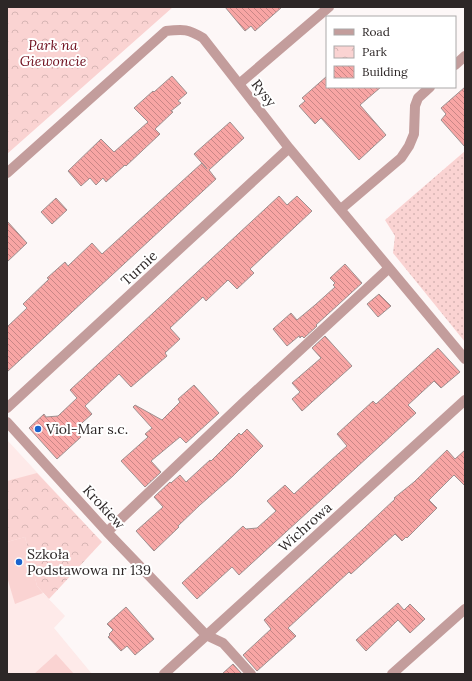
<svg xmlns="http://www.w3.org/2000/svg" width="472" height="681" viewBox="0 0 472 681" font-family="Lora,serif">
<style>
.built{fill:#feeae9}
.grass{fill:url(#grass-dots)}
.park{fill:url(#park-crowns)}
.pitch{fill:#fad3d2}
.building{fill:url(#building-back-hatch);stroke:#9e9090}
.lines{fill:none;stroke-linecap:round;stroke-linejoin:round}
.minor{stroke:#c39d9c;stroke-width:10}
.poi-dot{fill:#1a64cf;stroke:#fff;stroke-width:1.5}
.labels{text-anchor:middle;stroke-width:4;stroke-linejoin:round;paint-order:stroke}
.park-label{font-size:14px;font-style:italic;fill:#6e0d1c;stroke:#fff}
.street-label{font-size:14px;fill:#2d2727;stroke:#fff}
.poi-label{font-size:14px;fill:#2d2727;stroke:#fff;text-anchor:start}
</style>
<defs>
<pattern id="grass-dots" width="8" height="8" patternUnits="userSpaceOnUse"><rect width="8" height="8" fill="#fad3d2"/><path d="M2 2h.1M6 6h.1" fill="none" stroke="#d7b5b4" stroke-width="1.8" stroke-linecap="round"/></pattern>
<pattern id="park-crowns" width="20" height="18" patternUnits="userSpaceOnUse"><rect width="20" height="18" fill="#fad3d2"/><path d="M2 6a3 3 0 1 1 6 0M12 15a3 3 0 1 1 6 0" fill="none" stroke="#d7b5b4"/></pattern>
<pattern id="building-back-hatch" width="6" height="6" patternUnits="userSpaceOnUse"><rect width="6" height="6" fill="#f8a5a4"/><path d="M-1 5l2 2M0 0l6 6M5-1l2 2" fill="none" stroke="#c98686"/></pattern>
</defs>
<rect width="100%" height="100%" fill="#fdf7f7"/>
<path class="built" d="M 7,440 L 83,522 L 43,593 L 65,616 L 54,628 L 92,674 L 7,674 Z"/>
<path class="grass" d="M 465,151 L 465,342 L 393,253 L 395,236 L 385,220 Z"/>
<path class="park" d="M 7,7 L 173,7 L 7,154 Z
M 37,473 L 102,542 L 49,599 L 37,586 L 25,537 L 7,542 L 7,481 Z"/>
<path class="pitch" d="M 25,537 L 37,586 L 43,593 L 15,604 L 7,577 L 7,542 Z
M 56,654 L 74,674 L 34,674 Z"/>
<path class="building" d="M 225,7 L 282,7 L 255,31 L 251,26 L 245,31 Z
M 172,76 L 187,93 L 178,101 L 181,103 L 171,111 L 173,112 L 155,129 L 160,134 L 126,166 L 125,165 L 106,182 L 103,178 L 96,185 L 90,178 L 81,186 L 68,171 L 101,139 L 114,152 L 148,122 L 134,108 L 153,91 L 154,92 Z
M 327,76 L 327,87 L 381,87 L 360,105 L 386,135 L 359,160 L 321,118 L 315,124 L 299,106 L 305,101 L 302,98 Z
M 465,87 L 465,147 L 441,120 L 446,114 L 441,108 Z
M 230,122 L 244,138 L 209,170 L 216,179 L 7,372 L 7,327 L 27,308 L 23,304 L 49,279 L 47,278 L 65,262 L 68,266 L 92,243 L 102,254 L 202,163 L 207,169 L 194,154 Z
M 279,196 L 287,205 L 297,196 L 312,211 L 250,269 L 254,273 L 237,289 L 228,280 L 206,301 L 203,297 L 170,328 L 180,339 L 165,353 L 167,356 L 131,387 L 119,374 L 85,406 L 92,414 L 74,430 L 81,437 L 57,459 L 29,428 L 44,414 L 46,417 L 58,416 L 77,398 L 70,390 Z
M 56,198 L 67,210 L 52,224 L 41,212 Z
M 7,221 L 27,243 L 7,262 Z
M 345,264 L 362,283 L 316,325 L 317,326 L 304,338 L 302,336 L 300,338 L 299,336 L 287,346 L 273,329 L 291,313 L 297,320 L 315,305 L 335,287 L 333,285 L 335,283 L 330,278 Z
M 379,294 L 391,306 L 378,317 L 367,304 Z
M 325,336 L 352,366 L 302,411 L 292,399 L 300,392 L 292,383 L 321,358 L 312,348 Z
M 438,348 L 460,372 L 441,388 L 434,381 L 408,405 L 416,413 L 239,575 L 232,567 L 197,599 L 182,583 L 243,526 L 246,529 L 257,528 L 276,511 L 267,501 L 285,485 L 294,494 L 330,461 L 347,446 L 337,434 L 373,401 L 376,404 Z
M 194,385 L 219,413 L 186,443 L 180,437 L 151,461 L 161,472 L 145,487 L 121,461 L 148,437 L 145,434 L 152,428 L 133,407 L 135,405 L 162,420 L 180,402 L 178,399 Z
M 247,429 L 263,446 L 233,476 L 200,505 L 178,526 L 179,527 L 154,551 L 136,531 L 163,507 L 154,497 L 170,482 L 171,483 L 180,475 L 186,482 L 210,460 L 211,461 L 239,433 L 241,435 Z
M 447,450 L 455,459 L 465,450 L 465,486 L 454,475 L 429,500 L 437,508 L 407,538 L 406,537 L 402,541 L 395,534 L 351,574 L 349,572 L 288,628 L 296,636 L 257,671 L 243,655 L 271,629 L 264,620 L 363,529 L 395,499 L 394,498 L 414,482 Z
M 398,603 L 404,610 L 410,604 L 425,619 L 410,633 L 398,620 L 366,651 L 356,640 Z
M 126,607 L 154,639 L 135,655 L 127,646 L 121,651 L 108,637 L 110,635 L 109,634 L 113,630 L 107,624 Z
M 233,664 L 242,674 L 222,674 Z"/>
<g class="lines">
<path class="minor" d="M 455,65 L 465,56
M 239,84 L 329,7
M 7,173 L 166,31 C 184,29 188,29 203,38 L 289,148 L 465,359
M 341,209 L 401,158 L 409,146 L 414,134 L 415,106 L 418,98 L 430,87
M 7,408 L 289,148
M 7,422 L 107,532 L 206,635 L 223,643 L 251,674
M 107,532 L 244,402 L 389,268
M 164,674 L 465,400
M 392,674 L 465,609"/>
</g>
<g class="poi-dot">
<circle cx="38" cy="429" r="4"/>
<circle cx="19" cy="562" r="4"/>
</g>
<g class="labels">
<g class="park-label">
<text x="53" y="50">Park na<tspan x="53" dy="16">Giewoncie</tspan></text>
</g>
<g class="street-label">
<text transform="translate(264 93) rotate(52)" y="5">Rysy</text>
<text transform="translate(139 268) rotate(-43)" y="5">Turnie</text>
<text transform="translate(104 507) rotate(47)" y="5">Krokiew</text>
<text transform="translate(305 527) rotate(-42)" y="5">Wichrowa</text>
</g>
<g class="poi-label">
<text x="46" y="434">Viol-Mar s.c.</text>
<text x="27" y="559">Szkoła<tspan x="27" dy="16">Podstawowa nr 139</tspan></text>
</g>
</g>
<rect width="472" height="681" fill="none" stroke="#2d2727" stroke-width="16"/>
<rect x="326" y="16" width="130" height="72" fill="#ffffff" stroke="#aba9a9"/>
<rect x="334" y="29" width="20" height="6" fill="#c39d9c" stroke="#aba9a9"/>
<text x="362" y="36" font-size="12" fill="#2d2727">Road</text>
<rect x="334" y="46" width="20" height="12" fill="url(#park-crowns)" stroke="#aba9a9"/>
<text x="362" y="56" font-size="12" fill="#2d2727">Park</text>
<rect x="334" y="66" width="20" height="12" fill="url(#building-back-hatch)" stroke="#aba9a9"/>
<text x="362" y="76" font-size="12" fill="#2d2727">Building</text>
</svg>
